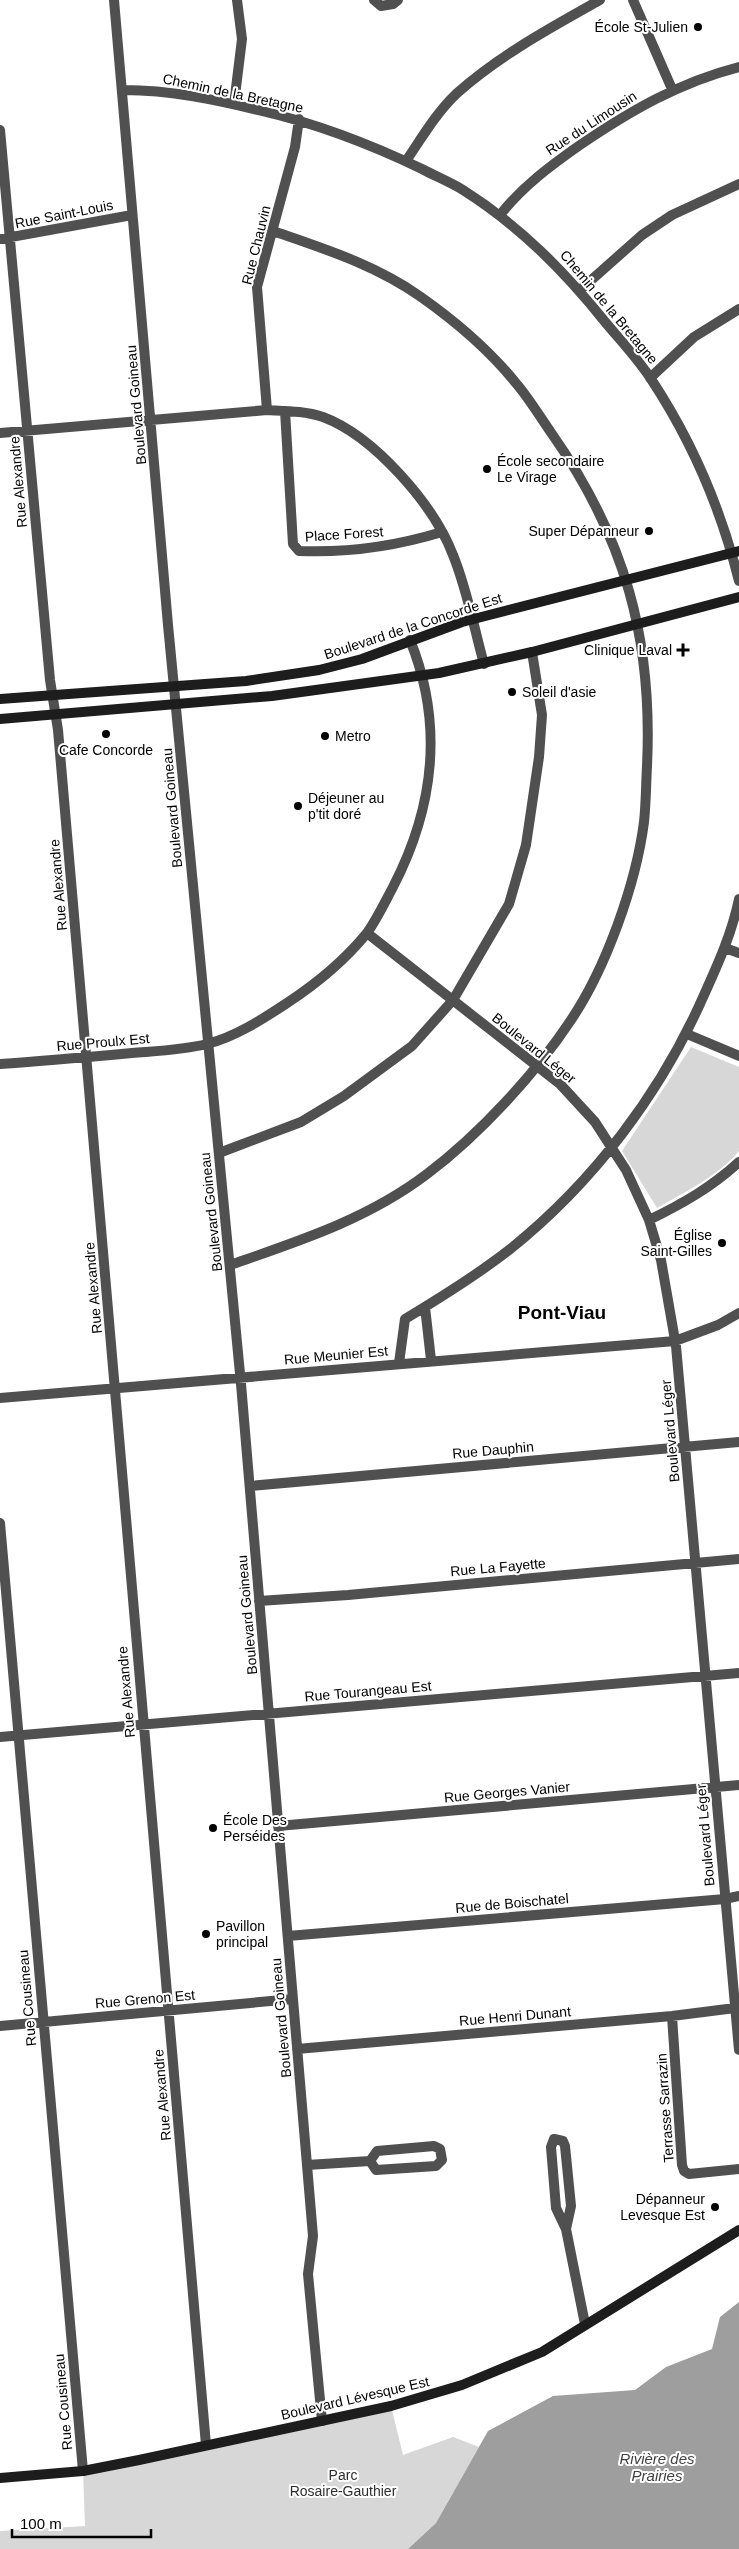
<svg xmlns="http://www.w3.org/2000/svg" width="739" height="2549" viewBox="0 0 739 2549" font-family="Arial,sans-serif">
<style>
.green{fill:#d7d7d7}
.water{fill:#9e9e9e}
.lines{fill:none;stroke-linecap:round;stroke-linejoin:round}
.street{stroke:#505050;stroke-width:10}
.secondary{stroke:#1d1d1d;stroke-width:10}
.poi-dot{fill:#000;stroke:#fff;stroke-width:2}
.labels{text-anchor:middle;stroke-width:4;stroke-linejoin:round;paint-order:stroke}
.poi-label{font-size:14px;fill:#000;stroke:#fff;text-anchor:start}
.street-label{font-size:14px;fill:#000;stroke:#fff}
.park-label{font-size:14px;fill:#2e2e2e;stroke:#fff}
.water-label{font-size:15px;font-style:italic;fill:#3f3f3f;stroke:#fff}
.district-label{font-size:19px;font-weight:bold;fill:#000;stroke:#fff}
</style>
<rect width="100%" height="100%" fill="#fff"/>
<path class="green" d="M 691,1047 L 739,1067 L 739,1151 C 718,1176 685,1192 657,1208 L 622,1151 Z
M 391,2406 L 403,2455 L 453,2437 L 479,2447 L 436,2523 L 408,2549 L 0,2549 L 0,2531 L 85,2526 L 83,2471 Z"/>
<path class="water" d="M 739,2302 L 739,2549 L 408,2549 L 436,2523 L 488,2431 L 553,2396 L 635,2390 L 666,2367 L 712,2349 L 720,2317 Z"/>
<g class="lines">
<path class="street" d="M 114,0 L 168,625 L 241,1384 L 313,2236 L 308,2274 L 322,2421
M 374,0 L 381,6 L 393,4 L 398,0
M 633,0 L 672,89
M 124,90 C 170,90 217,100 262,111 C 318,124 370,144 422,169 C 435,176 450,182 463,190 C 520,226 564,271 606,323 C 621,341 638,359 651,379 C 692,441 721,509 739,581
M 234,104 L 242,39 L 237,0
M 0,130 L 50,680 L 58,730 L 206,2445
M 406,161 C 421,139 436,113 456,94 C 500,55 550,28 600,0
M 500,215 C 523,186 550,166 580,145 C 630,111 680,82 739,67
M 0,239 L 132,215
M 580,290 L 642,235 L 672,215 L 739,184
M 650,378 L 694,337 L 739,309
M 267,410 L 257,287 L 295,147 L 299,119
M 285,411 L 293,544 L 299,551 C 347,553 396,546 442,532
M 0,433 L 267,410 C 286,411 305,411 323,417 C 374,436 434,505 453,555 C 467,589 474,628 484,664
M 367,933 L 560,1084 L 595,1122 L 626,1170 L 649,1220 L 661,1260 L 676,1346 L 739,2050
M 725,948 L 739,953
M 687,1034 L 739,1056
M 0,1064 C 44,1061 88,1057 132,1053 C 156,1051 183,1050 207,1044 C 235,1037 263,1019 287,1003 C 316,984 345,960 367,933 C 377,919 385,902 393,887 C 434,808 444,724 410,640
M 219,1153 L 301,1122 L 344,1096 L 412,1046 L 453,1000 L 509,904 L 526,845 L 539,757 L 542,715 L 532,652
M 649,1220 C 682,1204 712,1187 739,1162
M 230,1265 C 299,1241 368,1219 427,1174 C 479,1135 536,1073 571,1020 C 606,968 636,884 644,822 C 646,804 646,784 647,766 C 653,639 625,538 552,434 C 540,417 529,398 515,382 C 489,350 455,321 421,297 C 376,265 325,249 273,231
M 425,1307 L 431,1360
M 399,1363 L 405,1319 C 440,1298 477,1275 509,1250 C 593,1183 661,1093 704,995 C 718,964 732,933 739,899
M 0,1398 L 675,1341 L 718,1325 L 739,1313
M 250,1486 L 739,1442
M 0,1523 L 83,2471
M 259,1601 L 348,1595 L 739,1559
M 0,1737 L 739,1673
M 278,1826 L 739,1785
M 288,1936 L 725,1899 L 739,1896
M 672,2016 L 682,2165 L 684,2171 L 689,2174 L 739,2169
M 0,2026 L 293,1999
M 297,2049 L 672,2016 L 735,2008
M 434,2146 L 440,2149 L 442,2160 L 436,2166 L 376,2170 L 370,2161 L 377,2151 Z
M 307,2165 L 370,2161
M 566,2229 L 571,2206 L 565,2146 L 563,2141 L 554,2139 L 551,2147 L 556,2208 L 566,2229 L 585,2324"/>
<path class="secondary" d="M 0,699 L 246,681 L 319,670 L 362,659 L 462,622 L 739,551
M 0,719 L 272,696 L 439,673 L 532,652 L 739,597
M 0,2478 L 83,2471 L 139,2460 L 391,2406 L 462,2385 L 542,2352 L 739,2230"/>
</g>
<g class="poi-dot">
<circle cx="698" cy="27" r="5"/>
<circle cx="487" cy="469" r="5"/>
<circle cx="649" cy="531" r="5"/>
<path d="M680.5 642.5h5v5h5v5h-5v5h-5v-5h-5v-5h5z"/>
<circle cx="512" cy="692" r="5"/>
<circle cx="106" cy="734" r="5"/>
<circle cx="325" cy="736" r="5"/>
<circle cx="298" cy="806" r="5"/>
<circle cx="722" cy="1243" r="5"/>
<circle cx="213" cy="1828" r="5"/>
<circle cx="206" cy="1934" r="5"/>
<circle cx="715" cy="2207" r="5"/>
</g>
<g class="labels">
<g class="poi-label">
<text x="688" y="32" text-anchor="end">École St-Julien</text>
<text x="497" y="466">École secondaire<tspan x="497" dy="16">Le Virage</tspan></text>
<text x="639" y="536" text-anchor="end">Super Dépanneur</text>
<text x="672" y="655" text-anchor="end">Clinique Laval</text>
<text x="522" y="697">Soleil d'asie</text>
<text x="335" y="741">Metro</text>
<text x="106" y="755" text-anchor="middle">Cafe Concorde</text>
<text x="308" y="803">Déjeuner au<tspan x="308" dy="16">p'tit doré</tspan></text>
<text x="712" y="1240" text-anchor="end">Église<tspan x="712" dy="16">Saint-Gilles</tspan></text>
<text x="223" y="1825">École Des<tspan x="223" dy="16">Perséides</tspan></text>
<text x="216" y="1931">Pavillon<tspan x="216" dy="16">principal</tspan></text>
<text x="705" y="2204" text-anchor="end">Dépanneur<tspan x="705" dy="16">Levesque Est</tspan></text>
</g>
<g class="street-label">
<text transform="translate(233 93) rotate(12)" y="5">Chemin de la Bretagne</text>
<text transform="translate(591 123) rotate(-33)" y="5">Rue du Limousin</text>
<text transform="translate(64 214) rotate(-11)" y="5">Rue Saint-Louis</text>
<text transform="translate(256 245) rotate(-76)" y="5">Rue Chauvin</text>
<text transform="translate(609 307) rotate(50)" y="5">Chemin de la Bretagne</text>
<text transform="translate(136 405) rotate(-95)" y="5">Boulevard Goineau</text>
<text transform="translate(18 482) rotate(-95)" y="5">Rue Alexandre</text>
<text transform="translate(344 534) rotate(-4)" y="5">Place Forest</text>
<text transform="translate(413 626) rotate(-18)" y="5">Boulevard de la Concorde Est</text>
<text transform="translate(172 808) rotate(-95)" y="5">Boulevard Goineau</text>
<text transform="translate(58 885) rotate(-95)" y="5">Rue Alexandre</text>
<text transform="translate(103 1042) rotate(-5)" y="5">Rue Proulx Est</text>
<text transform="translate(534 1048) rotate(39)" y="5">Boulevard Léger</text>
<text transform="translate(211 1212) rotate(-96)" y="5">Boulevard Goineau</text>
<text transform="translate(93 1288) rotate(-95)" y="5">Rue Alexandre</text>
<text transform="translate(336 1355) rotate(-5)" y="5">Rue Meunier Est</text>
<text transform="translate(670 1431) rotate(-95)" y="5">Boulevard Léger</text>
<text transform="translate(493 1450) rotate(-5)" y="5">Rue Dauphin</text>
<text transform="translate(498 1567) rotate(-5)" y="5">Rue La Fayette</text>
<text transform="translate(247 1615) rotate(-95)" y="5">Boulevard Goineau</text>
<text transform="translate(368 1691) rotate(-5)" y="5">Rue Tourangeau Est</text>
<text transform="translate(126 1692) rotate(-95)" y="5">Rue Alexandre</text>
<text transform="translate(507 1792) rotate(-5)" y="5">Rue Georges Vanier</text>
<text transform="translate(705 1835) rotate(-95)" y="5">Boulevard Léger</text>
<text transform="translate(512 1903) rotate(-5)" y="5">Rue de Boischatel</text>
<text transform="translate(27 1998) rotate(-95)" y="5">Rue Cousineau</text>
<text transform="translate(145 1999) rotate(-5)" y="5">Rue Grenon Est</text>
<text transform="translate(515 2016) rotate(-5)" y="5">Rue Henri Dunant</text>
<text transform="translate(281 2018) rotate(-95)" y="5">Boulevard Goineau</text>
<text transform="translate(162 2095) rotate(-95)" y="5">Rue Alexandre</text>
<text transform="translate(665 2108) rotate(-94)" y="5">Terrasse Sarrazin</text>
<text transform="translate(355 2398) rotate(-13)" y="5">Boulevard Lévesque Est</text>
<text transform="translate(63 2402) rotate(-95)" y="5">Rue Cousineau</text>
</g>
<g class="park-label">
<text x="343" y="2480">Parc<tspan x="343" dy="16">Rosaire-Gauthier</tspan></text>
</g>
<g class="water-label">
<text x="657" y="2464">Rivière des<tspan x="657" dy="17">Prairies</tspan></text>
</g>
<g class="district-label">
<text x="562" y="1319">Pont-Viau</text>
</g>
</g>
<path d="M12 2529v8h139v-8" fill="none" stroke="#000000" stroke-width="2.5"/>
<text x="20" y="2529" font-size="15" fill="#000000" stroke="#ffffff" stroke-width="4" paint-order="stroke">100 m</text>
</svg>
